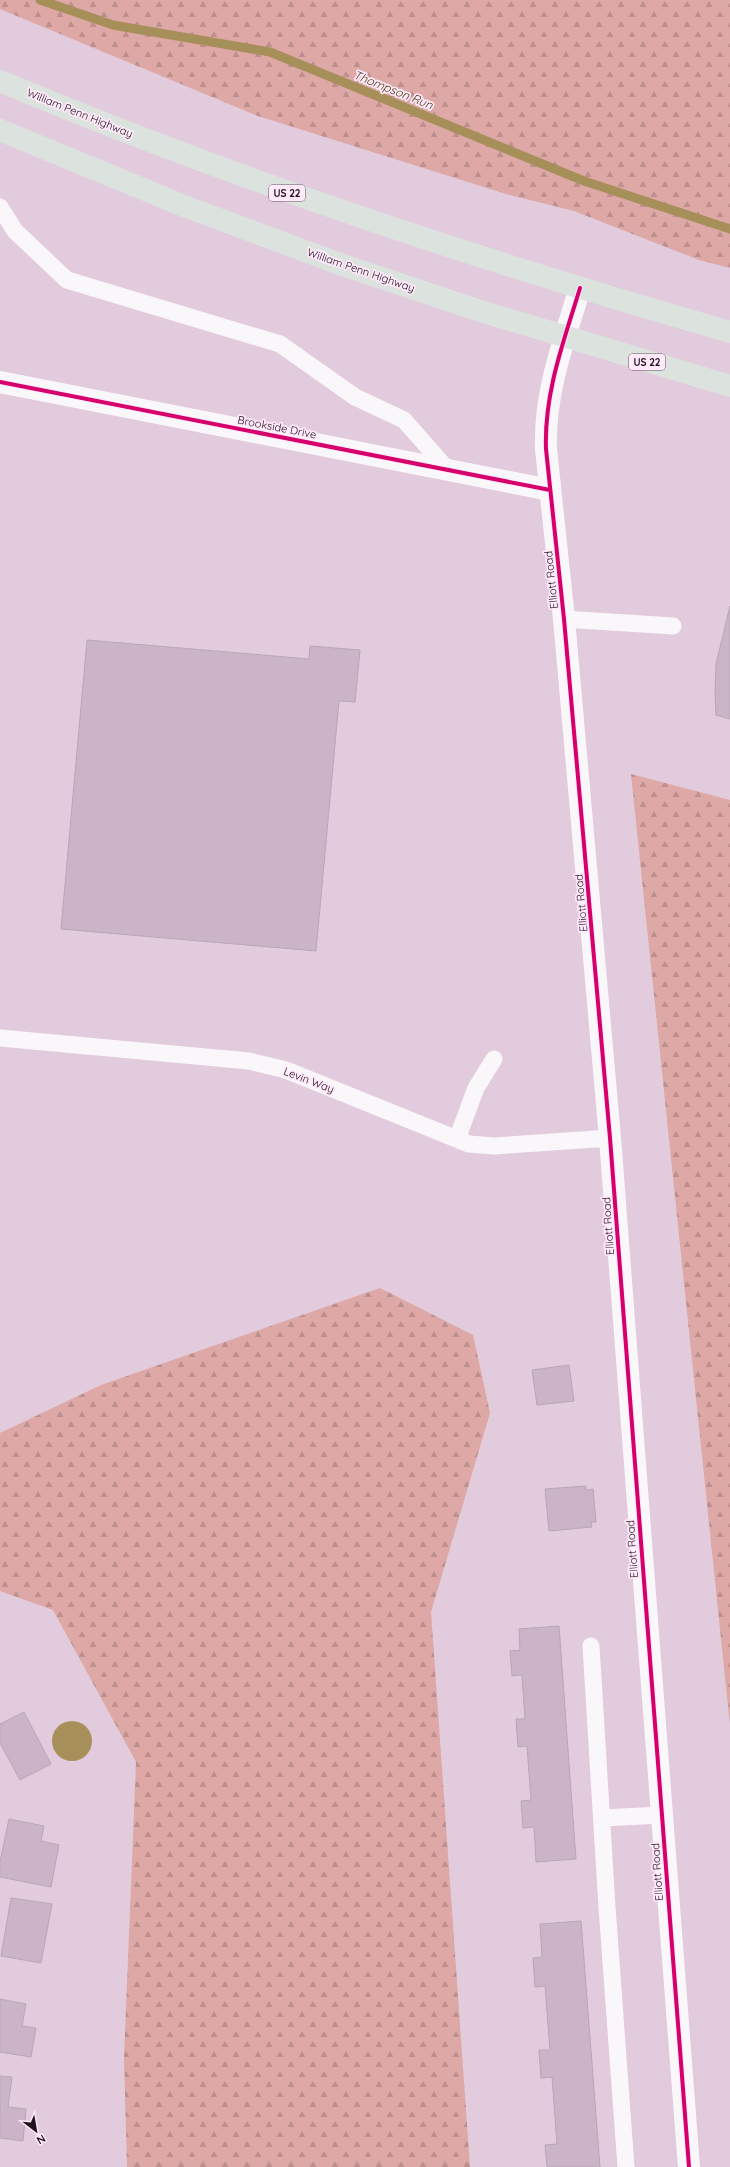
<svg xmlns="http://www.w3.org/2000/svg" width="730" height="2167" viewBox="0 0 730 2167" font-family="Quicksand,sans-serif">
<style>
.forest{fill:url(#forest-firs)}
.water{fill:#a68f59}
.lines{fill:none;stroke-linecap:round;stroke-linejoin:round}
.stream{stroke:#a68f59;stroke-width:9}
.building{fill:#ccb4c8;stroke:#b8a7b4}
.service{stroke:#faf7fa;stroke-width:17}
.minor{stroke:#faf7fa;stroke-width:22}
.tertiary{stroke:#faf7fa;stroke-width:22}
.trunk{stroke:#dce2de;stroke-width:22}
.cycleway-casing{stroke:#ffe9fa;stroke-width:6}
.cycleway{stroke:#d6006c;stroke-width:4}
.labels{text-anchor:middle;stroke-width:3.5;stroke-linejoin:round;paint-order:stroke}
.shield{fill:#ffe9fa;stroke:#63525f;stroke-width:1}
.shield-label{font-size:10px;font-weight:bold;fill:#20111d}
.street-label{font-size:11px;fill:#20111d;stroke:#ffe9fa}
.water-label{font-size:12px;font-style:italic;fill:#483c0e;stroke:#ffe9fa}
</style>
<defs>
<pattern id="forest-firs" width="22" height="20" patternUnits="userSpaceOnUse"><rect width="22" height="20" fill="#dda8a6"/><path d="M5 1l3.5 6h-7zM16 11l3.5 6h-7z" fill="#bd908e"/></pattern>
</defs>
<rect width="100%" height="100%" fill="#e1cbdc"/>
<path class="forest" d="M 0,0 L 730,0 L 730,268 L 699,260 L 574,211 L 506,194 L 258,116 L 0,9 Z
M 631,774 L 730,800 L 730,1725 Z
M 380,1288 L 473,1335 L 490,1413 L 431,1612 L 470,2167 L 127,2167 L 124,2058 L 136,1762 L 53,1610 L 0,1591 L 0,1433 L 101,1385 Z"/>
<path class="water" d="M52 1741a20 20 0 1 1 40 0a20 20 0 1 1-40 0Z"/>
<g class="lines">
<path class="stream" d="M 40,0 L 113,25 L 270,52 L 584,181 L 730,229"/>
</g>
<path class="building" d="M 730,606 L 730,719 L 716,715 L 715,693 L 716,664 Z
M 87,640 L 309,659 L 310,646 L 360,650 L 355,702 L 339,701 L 316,951 L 61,929 Z
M 569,1365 L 574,1401 L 537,1405 L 532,1370 Z
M 586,1486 L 586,1490 L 593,1489 L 596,1522 L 591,1522 L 592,1527 L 549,1531 L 545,1489 Z
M 559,1626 L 576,1859 L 536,1862 L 534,1827 L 523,1828 L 521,1801 L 531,1800 L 527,1746 L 518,1747 L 516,1719 L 525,1719 L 522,1675 L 512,1676 L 510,1651 L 520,1650 L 519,1629 Z
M 24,1712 L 51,1764 L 20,1780 L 0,1743 L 0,1724 Z
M 9,1819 L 44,1826 L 41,1841 L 59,1845 L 51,1887 L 0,1877 L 0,1862 Z
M 11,1898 L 52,1904 L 41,1963 L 1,1956 Z
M 581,1921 L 600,2167 L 547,2167 L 545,2145 L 557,2144 L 552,2077 L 541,2078 L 539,2050 L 550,2050 L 545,1986 L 535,1987 L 533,1958 L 542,1957 L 540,1924 Z
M 0,1999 L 26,2004 L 22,2026 L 36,2028 L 31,2057 L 0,2052 Z
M 0,2076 L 12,2077 L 8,2107 L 26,2109 L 23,2141 L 0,2138 Z"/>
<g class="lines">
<path class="service" d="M 0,207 L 15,231 L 67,280 L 280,344 L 355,397 L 404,420 L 448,470
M 564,619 L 673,626
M 0,1038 L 249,1061 L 286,1070 L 469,1144 L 494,1146 L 610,1138
M 457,1139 L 476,1088 L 494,1059
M 591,1646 L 607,1907 L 626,2167
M 602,1818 L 662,1815"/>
<path class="minor" d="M 0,382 L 550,490"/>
<path class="tertiary" d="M 580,288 C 564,341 544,392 546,449 L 564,619 L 610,1138 L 689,2167"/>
<path class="trunk" d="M 0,81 C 238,181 482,261 730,332
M 0,130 L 184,206 L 340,264 L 477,310 L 730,386"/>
<defs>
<path id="cycleway" d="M 580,288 C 564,341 544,392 546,449 L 564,619 L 610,1138 L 689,2167
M 0,382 L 550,490"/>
</defs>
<use href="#cycleway" class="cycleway-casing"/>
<use href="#cycleway" class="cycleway"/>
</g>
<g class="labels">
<g class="shield">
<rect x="269" y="185" width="36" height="16" rx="3"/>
<rect x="629" y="354" width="36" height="16" rx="3"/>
</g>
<g class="shield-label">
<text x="287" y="197">US 22</text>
<text x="647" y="366">US 22</text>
</g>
<g class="street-label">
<text transform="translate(80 113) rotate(22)" y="4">William Penn Highway</text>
<text transform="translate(361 270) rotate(19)" y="4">William Penn Highway</text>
<text transform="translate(277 427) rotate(11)" y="4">Brookside Drive</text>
<text transform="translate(551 580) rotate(-96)" y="4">Elliott Road</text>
<text transform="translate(581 903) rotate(-95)" y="4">Elliott Road</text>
<text transform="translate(309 1080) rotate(21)" y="4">Levin Way</text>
<text transform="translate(608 1226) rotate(-94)" y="4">Elliott Road</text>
<text transform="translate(632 1549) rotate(-94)" y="4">Elliott Road</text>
<text transform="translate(657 1872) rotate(-94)" y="4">Elliott Road</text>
</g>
<g class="water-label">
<text transform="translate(393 90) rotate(22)" y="4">Thompson Run</text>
</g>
</g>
<g transform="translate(36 2131) rotate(149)" stroke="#ffe9fa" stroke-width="3" paint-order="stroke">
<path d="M0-3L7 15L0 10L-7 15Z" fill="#20111d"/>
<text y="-6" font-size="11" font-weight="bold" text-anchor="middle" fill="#20111d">N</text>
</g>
</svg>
